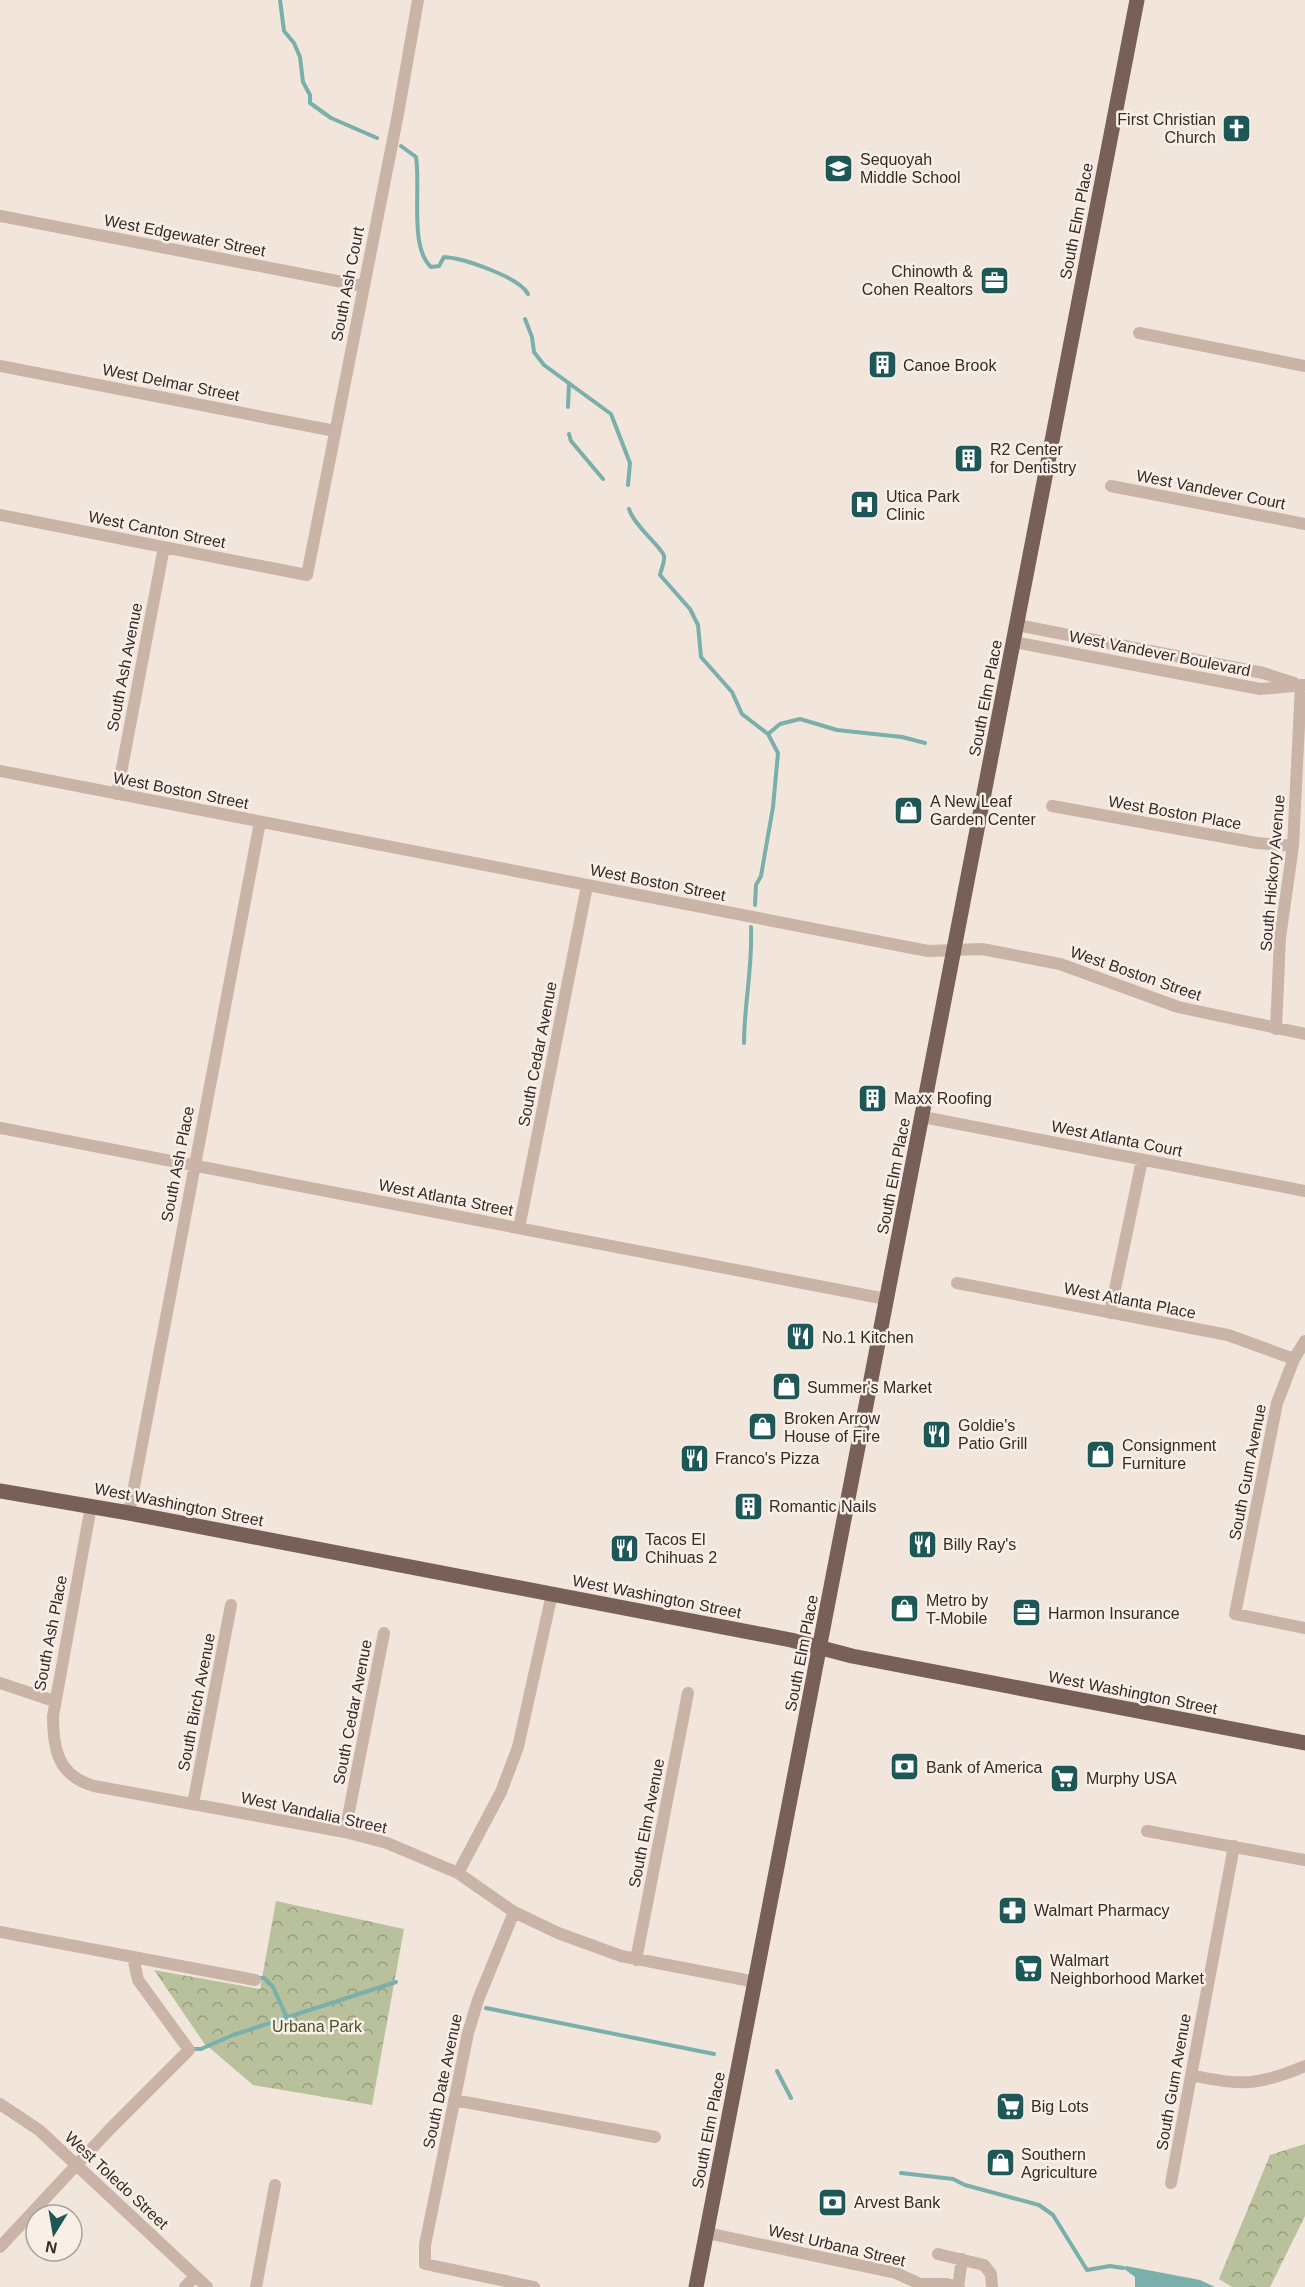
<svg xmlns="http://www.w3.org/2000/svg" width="1305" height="2287" viewBox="0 0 1305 2287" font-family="Arial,sans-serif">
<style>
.park{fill:url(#park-crowns)}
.water{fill:#7aafac}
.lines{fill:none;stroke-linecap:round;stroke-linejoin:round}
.stream{stroke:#7aafac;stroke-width:4}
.minor{stroke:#cab3a7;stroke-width:12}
.major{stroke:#786059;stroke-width:15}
.labels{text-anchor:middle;stroke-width:5;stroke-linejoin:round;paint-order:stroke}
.poi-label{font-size:16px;fill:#362b28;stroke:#f9efe7;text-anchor:start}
.street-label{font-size:16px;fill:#362b28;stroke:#f9efe7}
.park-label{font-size:16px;fill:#4a552b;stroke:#f9efe7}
</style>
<defs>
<pattern id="park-crowns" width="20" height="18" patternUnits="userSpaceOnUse" patternTransform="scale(1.5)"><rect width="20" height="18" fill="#b8c19b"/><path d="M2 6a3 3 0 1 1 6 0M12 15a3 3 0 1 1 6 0" fill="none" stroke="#969d7e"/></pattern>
</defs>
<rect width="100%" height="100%" fill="#f2e5db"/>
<path class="park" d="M 276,1901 L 404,1929 L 372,2105 L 253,2085 L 204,2043 L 154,1970 L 260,1989 Z
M 1305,2144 L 1305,2216 L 1270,2287 L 1232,2287 L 1219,2279 L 1270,2155 Z"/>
<path class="water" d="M 1126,2266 L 1200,2280 L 1215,2287 L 1135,2287 L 1135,2277 L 1123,2268 Z"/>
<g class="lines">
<path class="stream" d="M 280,0 L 284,31 L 294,43 L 300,57 L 303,82 L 310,95 L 310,103 L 331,118 L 377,138
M 401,146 L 416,157 C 421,188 409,247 431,267 L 439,266 L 444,257 C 463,258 519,277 528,294
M 525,319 L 532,337 L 534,352 L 544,365 L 611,414 L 630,463 L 628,485
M 568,407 L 569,383
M 569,434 L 571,441 L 603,479
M 629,509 C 634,526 662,547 664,556 C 665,563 661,569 660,575 L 690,609 L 698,625 L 701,657 L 732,692 L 742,714 L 768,734 L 778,753 L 773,807 L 761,876 L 756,885 L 755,905
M 768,734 L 780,724 L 800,719 L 837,730 L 902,737 L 925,743
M 744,1043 C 744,1004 753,966 751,927
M 258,1978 L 264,1978 L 273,1987 L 288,2020
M 486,2008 L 714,2054
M 192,2049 L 201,2049 L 233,2035 L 396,1982
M 777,2071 L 791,2098
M 901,2173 L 953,2179 L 965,2185 L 1039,2205 L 1053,2215 L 1087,2270 L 1110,2266 L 1123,2268"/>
<path class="minor" d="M 0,216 L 363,286
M 1139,333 L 1305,366
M 0,366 L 335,431
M 1111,486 L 1305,524
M 0,515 L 307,575 L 398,114 L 418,0
M 1017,625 L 1263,673 L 1294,683
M 1014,642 L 1260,689 L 1305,685
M 0,771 L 928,951 L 982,949 L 1060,964 L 1178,1007 L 1305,1034
M 117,794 L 164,547
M 1052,806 L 1257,843 L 1293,846
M 1276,1029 L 1280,938 L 1293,846 L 1301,685
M 923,1117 L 1305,1191
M 0,1128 L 886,1299
M 519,1228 L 587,886
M 957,1283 L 1228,1335 L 1294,1359
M 1110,1313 L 1142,1160
M 1305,1341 L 1294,1359 L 1277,1403 L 1235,1614 L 1305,1628
M 91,1506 L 53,1716 C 53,1749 58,1776 94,1786 L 345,1832 L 387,1843 L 458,1873 L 514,1912 L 558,1933 L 621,1956 L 756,1982
M 129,1513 L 260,822
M 0,1683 L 54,1701
M 193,1804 L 231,1605
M 1147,1831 L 1305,1860
M 345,1832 L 384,1633
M 458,1873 L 501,1792 L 518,1747 L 552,1594
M 514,1912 L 478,2000 L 468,2033 L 425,2245 L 425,2264 L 534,2287
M 0,1932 L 255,1980
M 636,1960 L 688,1693
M 1191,2075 C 1240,2086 1258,2086 1305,2066
M 454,2100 L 655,2137
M 0,2104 L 39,2130 L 207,2287
M 1171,2183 L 1234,1846
M 707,2233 L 896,2273 L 920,2284 L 947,2284 L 959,2287
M 0,2247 L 110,2129 L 189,2050 L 138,1980 L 133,1957
M 938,2254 L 984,2265 L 991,2274 L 992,2287
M 185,2287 L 195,2276
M 256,2287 L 275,2185
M 958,2287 L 962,2259"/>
<path class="major" d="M 0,1491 L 129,1513 L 791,1640 L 852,1656 L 1305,1743
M 696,2287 L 1137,0"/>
</g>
<defs>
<symbol id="church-square" viewBox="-11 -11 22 22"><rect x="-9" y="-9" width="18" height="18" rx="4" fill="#1d5856" stroke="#f9efe7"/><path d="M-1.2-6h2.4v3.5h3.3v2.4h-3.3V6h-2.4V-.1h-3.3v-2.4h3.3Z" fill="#fff"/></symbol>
<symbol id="school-square" viewBox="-11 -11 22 22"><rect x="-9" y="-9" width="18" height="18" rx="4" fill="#1d5856" stroke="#f9efe7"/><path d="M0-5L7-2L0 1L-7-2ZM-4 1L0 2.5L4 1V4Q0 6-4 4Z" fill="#fff"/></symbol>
<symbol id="office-square" viewBox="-11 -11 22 22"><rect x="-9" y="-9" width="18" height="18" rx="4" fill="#1d5856" stroke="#f9efe7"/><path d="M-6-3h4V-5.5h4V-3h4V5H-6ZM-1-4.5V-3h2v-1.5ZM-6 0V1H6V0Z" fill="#fff"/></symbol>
<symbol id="building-square" viewBox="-11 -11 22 22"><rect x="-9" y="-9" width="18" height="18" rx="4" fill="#1d5856" stroke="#f9efe7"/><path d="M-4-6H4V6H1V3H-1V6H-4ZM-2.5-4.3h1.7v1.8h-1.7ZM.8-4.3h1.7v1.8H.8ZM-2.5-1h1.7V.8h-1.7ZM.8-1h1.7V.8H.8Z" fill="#fff"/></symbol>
<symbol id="hospital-square" viewBox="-11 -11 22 22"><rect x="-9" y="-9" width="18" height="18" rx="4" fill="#1d5856" stroke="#f9efe7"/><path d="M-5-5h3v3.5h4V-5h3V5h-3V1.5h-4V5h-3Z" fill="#fff"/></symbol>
<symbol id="shop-square" viewBox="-11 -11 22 22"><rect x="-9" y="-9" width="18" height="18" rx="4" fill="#1d5856" stroke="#f9efe7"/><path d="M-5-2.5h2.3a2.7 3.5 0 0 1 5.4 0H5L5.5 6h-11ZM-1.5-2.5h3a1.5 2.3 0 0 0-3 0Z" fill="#fff"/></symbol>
<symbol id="restaurant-square" viewBox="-11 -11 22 22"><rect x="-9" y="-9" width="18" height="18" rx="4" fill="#1d5856" stroke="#f9efe7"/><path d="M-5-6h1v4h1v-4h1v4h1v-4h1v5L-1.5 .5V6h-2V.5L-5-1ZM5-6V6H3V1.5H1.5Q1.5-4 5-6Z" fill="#fff"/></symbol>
<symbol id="bank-square" viewBox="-11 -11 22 22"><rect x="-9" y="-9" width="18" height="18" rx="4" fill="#1d5856" stroke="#f9efe7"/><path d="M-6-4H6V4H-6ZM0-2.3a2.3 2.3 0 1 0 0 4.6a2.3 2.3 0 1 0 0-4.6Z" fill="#fff"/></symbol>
<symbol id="supermarket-square" viewBox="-11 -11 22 22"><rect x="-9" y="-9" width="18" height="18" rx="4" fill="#1d5856" stroke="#f9efe7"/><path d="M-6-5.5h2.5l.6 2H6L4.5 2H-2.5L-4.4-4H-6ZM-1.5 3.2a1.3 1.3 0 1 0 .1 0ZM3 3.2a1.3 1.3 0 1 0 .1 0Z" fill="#fff"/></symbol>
<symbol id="pharmacy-square" viewBox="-11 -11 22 22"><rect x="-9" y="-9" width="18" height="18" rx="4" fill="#1d5856" stroke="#f9efe7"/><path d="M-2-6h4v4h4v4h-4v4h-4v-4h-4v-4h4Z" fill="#fff"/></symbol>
</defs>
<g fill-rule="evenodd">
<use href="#church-square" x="1220" y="112" width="33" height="33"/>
<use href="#school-square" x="822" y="152" width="33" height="33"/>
<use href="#office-square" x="978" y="264" width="33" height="33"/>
<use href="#building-square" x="866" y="348" width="33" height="33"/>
<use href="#building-square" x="952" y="442" width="33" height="33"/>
<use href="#hospital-square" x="848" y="488" width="33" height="33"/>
<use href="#shop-square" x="892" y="794" width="33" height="33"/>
<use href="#building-square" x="856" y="1082" width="33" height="33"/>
<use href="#restaurant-square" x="784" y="1320" width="33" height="33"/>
<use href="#shop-square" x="770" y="1370" width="33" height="33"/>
<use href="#shop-square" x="746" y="1410" width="33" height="33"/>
<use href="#restaurant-square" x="920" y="1418" width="33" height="33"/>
<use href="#shop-square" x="1084" y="1438" width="33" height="33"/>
<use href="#restaurant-square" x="678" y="1442" width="33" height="33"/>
<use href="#building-square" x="732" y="1490" width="33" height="33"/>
<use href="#restaurant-square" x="906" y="1528" width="33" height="33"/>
<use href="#restaurant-square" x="608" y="1532" width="33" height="33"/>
<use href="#shop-square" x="888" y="1592" width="33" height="33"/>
<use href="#office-square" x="1010" y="1596" width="33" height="33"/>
<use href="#bank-square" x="888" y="1750" width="33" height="33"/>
<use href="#supermarket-square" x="1048" y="1762" width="33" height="33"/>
<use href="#pharmacy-square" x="996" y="1894" width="33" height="33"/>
<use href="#supermarket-square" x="1012" y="1952" width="33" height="33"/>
<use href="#supermarket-square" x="994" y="2090" width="33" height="33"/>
<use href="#shop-square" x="984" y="2146" width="33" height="33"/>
<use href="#bank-square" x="816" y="2186" width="33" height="33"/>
</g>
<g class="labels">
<g class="poi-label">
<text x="1216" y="125" text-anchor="end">First Christian<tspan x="1216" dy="18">Church</tspan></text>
<text x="860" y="165">Sequoyah<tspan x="860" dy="18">Middle School</tspan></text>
<text x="973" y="277" text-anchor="end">Chinowth &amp;<tspan x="973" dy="18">Cohen Realtors</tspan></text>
<text x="903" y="371">Canoe Brook</text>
<text x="990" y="455">R2 Center<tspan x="990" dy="18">for Dentistry</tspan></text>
<text x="886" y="502">Utica Park<tspan x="886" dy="18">Clinic</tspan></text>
<text x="930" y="807">A New Leaf<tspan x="930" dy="18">Garden Center</tspan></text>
<text x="894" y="1104">Maxx Roofing</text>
<text x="822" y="1343">No.1 Kitchen</text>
<text x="807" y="1393">Summer's Market</text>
<text x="784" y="1424">Broken Arrow<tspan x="784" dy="18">House of Fire</tspan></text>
<text x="958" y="1431">Goldie's<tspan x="958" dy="18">Patio Grill</tspan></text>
<text x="1122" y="1451">Consignment<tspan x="1122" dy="18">Furniture</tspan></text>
<text x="715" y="1464">Franco's Pizza</text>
<text x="769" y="1512">Romantic Nails</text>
<text x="645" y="1545">Tacos El<tspan x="645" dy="18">Chihuas 2</tspan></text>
<text x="943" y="1550">Billy Ray's</text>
<text x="926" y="1606">Metro by<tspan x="926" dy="18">T-Mobile</tspan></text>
<text x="1048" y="1619">Harmon Insurance</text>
<text x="926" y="1773">Bank of America</text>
<text x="1086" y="1784">Murphy USA</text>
<text x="1034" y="1916">Walmart Pharmacy</text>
<text x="1050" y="1966">Walmart<tspan x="1050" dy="18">Neighborhood Market</tspan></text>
<text x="1031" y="2112">Big Lots</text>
<text x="1021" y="2160">Southern<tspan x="1021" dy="18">Agriculture</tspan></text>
<text x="854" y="2208">Arvest Bank</text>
</g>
<g class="street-label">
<text transform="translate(1076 221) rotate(-79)" y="6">South Elm Place</text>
<text transform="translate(185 235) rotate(11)" y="6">West Edgewater Street</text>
<text transform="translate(347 284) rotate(-79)" y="6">South Ash Court</text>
<text transform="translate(171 382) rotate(11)" y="6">West Delmar Street</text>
<text transform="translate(1211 489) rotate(11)" y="6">West Vandever Court</text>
<text transform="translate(157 529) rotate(11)" y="6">West Canton Street</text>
<text transform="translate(1160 653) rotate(11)" y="6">West Vandever Boulevard</text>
<text transform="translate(124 667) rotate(-79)" y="6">South Ash Avenue</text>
<text transform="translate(985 698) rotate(-79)" y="6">South Elm Place</text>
<text transform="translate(181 790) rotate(11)" y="6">West Boston Street</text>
<text transform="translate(1175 812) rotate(10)" y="6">West Boston Place</text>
<text transform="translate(1272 873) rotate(-85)" y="6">South Hickory Avenue</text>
<text transform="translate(658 882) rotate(11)" y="6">West Boston Street</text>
<text transform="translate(1136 973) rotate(19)" y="6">West Boston Street</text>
<text transform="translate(537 1054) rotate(-79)" y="6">South Cedar Avenue</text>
<text transform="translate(1117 1138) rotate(11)" y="6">West Atlanta Court</text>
<text transform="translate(177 1164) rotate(-79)" y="6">South Ash Place</text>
<text transform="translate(893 1176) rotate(-79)" y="6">South Elm Place</text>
<text transform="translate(446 1197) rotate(11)" y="6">West Atlanta Street</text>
<text transform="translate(1130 1300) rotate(11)" y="6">West Atlanta Place</text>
<text transform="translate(1247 1472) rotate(-79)" y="6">South Gum Avenue</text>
<text transform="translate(179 1504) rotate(11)" y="6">West Washington Street</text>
<text transform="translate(657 1596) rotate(11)" y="6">West Washington Street</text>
<text transform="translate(50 1633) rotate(-79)" y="6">South Ash Place</text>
<text transform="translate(801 1653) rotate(-79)" y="6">South Elm Place</text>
<text transform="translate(1133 1692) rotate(11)" y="6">West Washington Street</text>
<text transform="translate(196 1702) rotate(-79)" y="6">South Birch Avenue</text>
<text transform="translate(352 1712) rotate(-79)" y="6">South Cedar Avenue</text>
<text transform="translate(314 1812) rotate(12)" y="6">West Vandalia Street</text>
<text transform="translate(646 1823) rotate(-79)" y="6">South Elm Avenue</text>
<text transform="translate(442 2081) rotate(-78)" y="6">South Date Avenue</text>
<text transform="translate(1173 2082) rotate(-80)" y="6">South Gum Avenue</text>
<text transform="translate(708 2130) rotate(-79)" y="6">South Elm Place</text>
<text transform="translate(117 2180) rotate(43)" y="6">West Toledo Street</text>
<text transform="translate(837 2245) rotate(13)" y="6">West Urbana Street</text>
</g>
<g class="park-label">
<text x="317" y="2032">Urbana Park</text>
</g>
</g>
<g transform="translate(54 2233) rotate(191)"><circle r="28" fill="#f9efe7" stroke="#aba19b" stroke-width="1.5"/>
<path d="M0-4.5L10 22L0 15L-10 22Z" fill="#1d5856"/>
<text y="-9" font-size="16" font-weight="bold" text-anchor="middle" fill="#362b28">N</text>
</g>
</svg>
